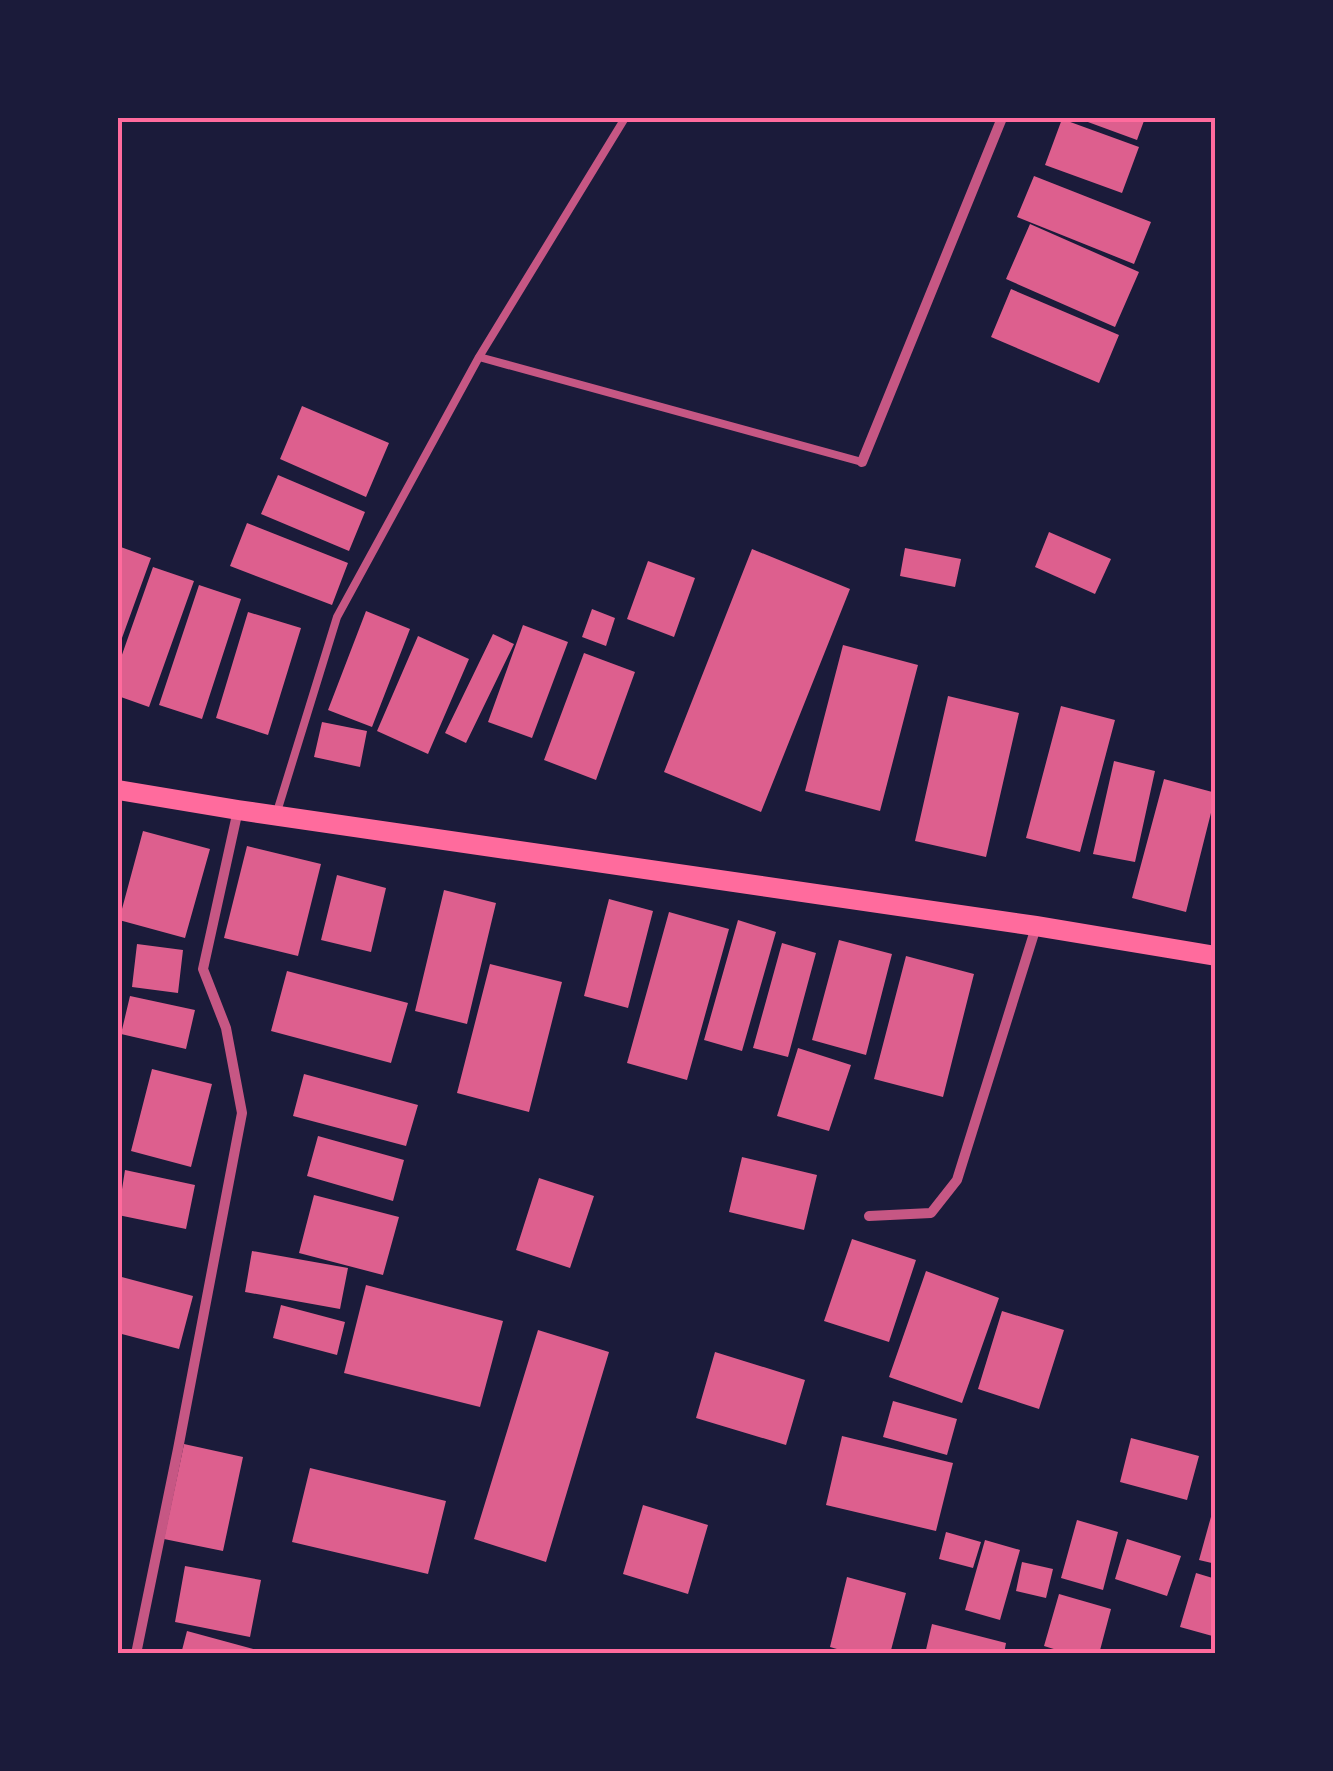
<svg xmlns="http://www.w3.org/2000/svg" width="1333" height="1771" viewBox="0 0 1333 1771" font-family="'Open Sans',sans-serif">
<style>
.building{fill:#dd5f8e}
.lines{fill:none;stroke-linecap:round;stroke-linejoin:round}
.service{stroke:#c65784;stroke-width:8}
.minor{stroke:#c65784;stroke-width:10}
.secondary{stroke:#ff6b9d;stroke-width:20}
.neatline{fill:none;stroke:#ff6b9d;stroke-width:4}
</style>
<rect width="100%" height="100%" fill="#1b1b3a"/>
<path class="building" d="M 1077,118 L 1145,118 L 1137,140 Z
M 1062,119 L 1139,147 L 1122,193 L 1045,165 Z
M 1034,176 L 1151,222 L 1134,264 L 1017,217 Z
M 1030,224 L 1139,272 L 1115,327 L 1006,279 Z
M 1011,289 L 1119,335 L 1099,383 L 991,337 Z
M 302,406 L 389,443 L 366,497 L 280,459 Z
M 278,475 L 365,512 L 349,551 L 261,514 Z
M 247,523 L 348,563 L 332,605 L 230,566 Z
M 1049,532 L 1111,559 L 1095,594 L 1035,567 Z
M 118,546 L 151,558 L 118,649 Z
M 905,548 L 961,559 L 955,587 L 900,576 Z
M 752,549 L 850,589 L 761,812 L 664,772 Z
M 648,561 L 695,578 L 674,637 L 627,619 Z
M 153,567 L 194,581 L 149,707 L 118,696 L 118,666 Z
M 199,585 L 241,599 L 202,719 L 159,705 Z
M 592,609 L 615,618 L 606,646 L 582,637 Z
M 366,611 L 410,629 L 372,727 L 328,710 Z
M 248,612 L 301,628 L 268,735 L 216,718 Z
M 523,625 L 568,642 L 532,738 L 488,722 Z
M 493,634 L 514,644 L 466,743 L 445,733 Z
M 418,636 L 469,659 L 428,754 L 377,731 Z
M 843,645 L 918,665 L 880,811 L 805,791 Z
M 584,653 L 635,672 L 596,780 L 544,760 Z
M 948,696 L 1019,713 L 986,857 L 915,841 Z
M 1061,706 L 1115,720 L 1080,852 L 1026,838 Z
M 322,722 L 367,731 L 360,767 L 314,757 Z
M 1114,761 L 1155,771 L 1135,862 L 1093,854 Z
M 1164,779 L 1216,793 L 1186,912 L 1132,898 Z
M 143,831 L 210,849 L 185,938 L 119,920 Z
M 247,846 L 321,864 L 298,956 L 224,938 Z
M 337,875 L 386,888 L 371,952 L 321,940 Z
M 444,890 L 496,903 L 467,1024 L 415,1011 Z
M 609,899 L 653,911 L 628,1008 L 584,996 Z
M 669,912 L 729,929 L 687,1080 L 627,1063 Z
M 738,920 L 776,932 L 742,1051 L 704,1040 Z
M 839,940 L 892,954 L 866,1055 L 812,1040 Z
M 782,943 L 816,953 L 788,1057 L 753,1048 Z
M 137,944 L 183,950 L 178,993 L 132,987 Z
M 906,956 L 974,974 L 943,1097 L 874,1079 Z
M 490,964 L 562,982 L 529,1112 L 457,1093 Z
M 287,971 L 408,1003 L 391,1063 L 271,1031 Z
M 130,996 L 195,1010 L 186,1049 L 121,1034 Z
M 798,1048 L 851,1065 L 829,1131 L 777,1116 Z
M 152,1069 L 212,1084 L 191,1167 L 131,1151 Z
M 304,1074 L 418,1105 L 406,1146 L 293,1116 Z
M 318,1136 L 404,1160 L 393,1201 L 307,1176 Z
M 742,1157 L 817,1175 L 804,1230 L 729,1212 Z
M 125,1170 L 195,1185 L 186,1229 L 118,1215 Z
M 539,1178 L 594,1196 L 570,1268 L 516,1250 Z
M 314,1195 L 399,1217 L 383,1275 L 299,1253 Z
M 852,1239 L 916,1260 L 889,1342 L 824,1321 Z
M 252,1251 L 348,1268 L 340,1309 L 245,1292 Z
M 926,1271 L 999,1298 L 962,1403 L 889,1377 Z
M 118,1276 L 193,1296 L 179,1349 L 118,1333 Z
M 366,1285 L 503,1321 L 480,1407 L 344,1373 Z
M 281,1305 L 345,1322 L 337,1355 L 273,1338 Z
M 1002,1311 L 1064,1330 L 1039,1409 L 978,1389 Z
M 538,1330 L 609,1352 L 546,1562 L 474,1539 Z
M 715,1352 L 805,1380 L 786,1445 L 696,1418 Z
M 893,1401 L 957,1419 L 947,1455 L 883,1437 Z
M 842,1436 L 953,1463 L 936,1531 L 826,1505 Z
M 1131,1438 L 1199,1456 L 1187,1500 L 1120,1482 Z
M 184,1444 L 243,1457 L 223,1551 L 164,1539 Z
M 310,1468 L 446,1501 L 428,1574 L 292,1542 Z
M 643,1505 L 708,1525 L 688,1594 L 623,1574 Z
M 1214,1506 L 1216,1506 L 1216,1564 L 1199,1560 Z
M 1077,1520 L 1118,1532 L 1103,1590 L 1061,1578 Z
M 946,1532 L 981,1542 L 973,1568 L 939,1559 Z
M 1127,1539 L 1181,1556 L 1167,1596 L 1115,1579 Z
M 985,1540 L 1020,1550 L 1000,1620 L 965,1610 Z
M 1022,1562 L 1053,1569 L 1046,1598 L 1016,1591 Z
M 185,1566 L 261,1580 L 250,1637 L 175,1622 Z
M 1196,1573 L 1216,1579 L 1216,1637 L 1180,1627 Z
M 847,1577 L 906,1593 L 890,1654 L 854,1654 L 830,1647 Z
M 1059,1594 L 1111,1609 L 1099,1654 L 1070,1654 L 1044,1646 Z
M 932,1624 L 1006,1643 L 1004,1654 L 925,1654 Z
M 187,1631 L 264,1652 L 264,1654 L 181,1654 Z"/>
<g class="lines">
<path class="service" d="M 479,357 L 625,118
M 276,815 L 337,617 L 479,357 L 862,462"/>
<path class="minor" d="M 862,462 L 1002,118
M 869,1216 L 931,1213 L 957,1180 L 1036,927
M 136,1654 L 178,1449 L 242,1113 L 226,1028 L 203,969 L 238,810"/>
<path class="secondary" d="M 118,790 L 238,810 L 1036,926 L 1216,956"/>
</g>
<rect width="1333" height="1771" fill="none" stroke="#1b1b3a" stroke-width="240"/>
<rect x="120" y="120" width="1093" height="1531" class="neatline"/>
</svg>
